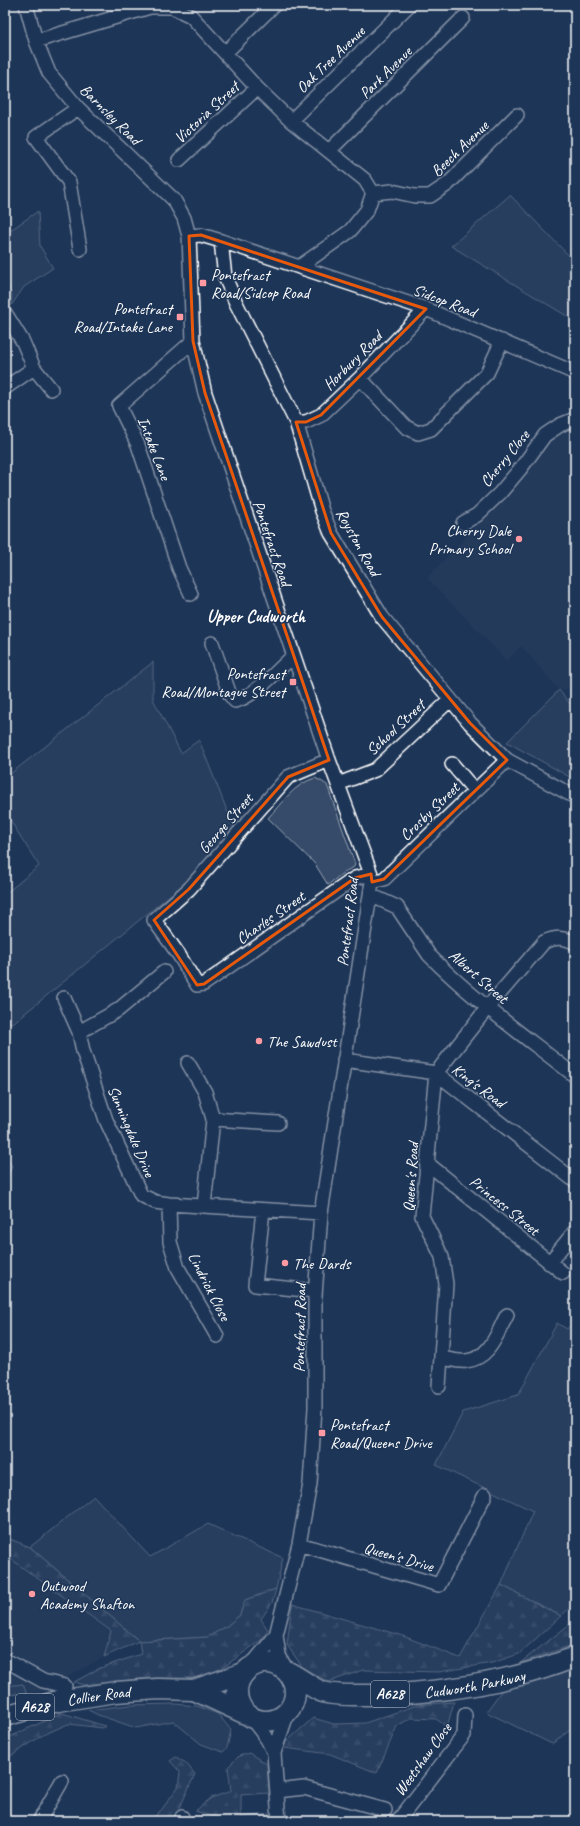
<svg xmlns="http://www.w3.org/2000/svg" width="580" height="1826" viewBox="0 0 580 1826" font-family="Caveat,sans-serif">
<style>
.built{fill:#2a4161}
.green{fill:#364b69;stroke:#9aa5b4}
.forest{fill:url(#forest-firs);stroke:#9aa5b4}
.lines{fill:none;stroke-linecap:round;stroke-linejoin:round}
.minor-casing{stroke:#fff;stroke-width:16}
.highway-casing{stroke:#fff;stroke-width:23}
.minor{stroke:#1d3557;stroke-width:13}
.highway{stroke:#1d3557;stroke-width:20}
.marked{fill:none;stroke:#e8590c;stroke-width:3;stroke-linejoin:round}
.poi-dot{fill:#ff9aa2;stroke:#1d3557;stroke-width:1.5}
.labels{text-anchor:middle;stroke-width:3;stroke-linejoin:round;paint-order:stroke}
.shield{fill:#1d3557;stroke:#bbc2cd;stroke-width:1}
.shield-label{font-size:15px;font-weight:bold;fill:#fff}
.street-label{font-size:16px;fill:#fff;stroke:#1d3557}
.poi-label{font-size:16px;fill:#fff;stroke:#1d3557;text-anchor:start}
.quarter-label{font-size:18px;font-weight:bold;fill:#fff;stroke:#1d3557}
</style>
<defs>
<pattern id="forest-firs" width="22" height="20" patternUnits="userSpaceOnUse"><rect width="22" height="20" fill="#364b69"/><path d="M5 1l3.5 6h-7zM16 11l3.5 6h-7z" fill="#546680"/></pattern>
</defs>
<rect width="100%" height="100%" fill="#1d3557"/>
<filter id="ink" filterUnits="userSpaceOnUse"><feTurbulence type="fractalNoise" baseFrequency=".025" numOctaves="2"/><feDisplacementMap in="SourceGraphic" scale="8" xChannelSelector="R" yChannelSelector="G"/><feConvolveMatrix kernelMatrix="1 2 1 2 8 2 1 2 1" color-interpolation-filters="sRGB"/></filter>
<g filter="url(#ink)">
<path class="built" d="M 558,428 L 575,435 L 575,689 L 559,690 L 521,646 L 507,661 L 427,578 L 500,500 Z
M 5,1555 L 111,1632 L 104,1657 L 64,1679 L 60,1689 L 27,1695 L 23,1684 L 5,1686 Z"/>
<path class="green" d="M 510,195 L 575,262 L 575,321 L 451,246 Z
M 38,211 L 40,246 L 53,268 L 24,287 L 11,306 L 12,295 L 5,278 L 5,234 Z
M 153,662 L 153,699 L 181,753 L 199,740 L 234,828 L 185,883 L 13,1023 L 5,1021 L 5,894 L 39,866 L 5,812 L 5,778 Z
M 559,690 L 575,710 L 575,780 L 507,742 Z
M 315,778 L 321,781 L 327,785 L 355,864 L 354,867 L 344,872 L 328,885 L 315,864 L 268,818 C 281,804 294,784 315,778 Z
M 575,1320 L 575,1603 L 561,1616 L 501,1585 L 533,1511 L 436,1465 L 463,1412 L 518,1395 L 557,1323 L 567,1329 Z
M 94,1496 L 150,1557 L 208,1524 L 283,1558 L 276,1589 L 245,1600 L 240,1615 L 227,1626 L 208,1637 L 139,1641 L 30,1547 Z
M 575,1664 L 575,1726 L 552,1744 L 486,1712 L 502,1690 Z
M 175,1704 L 197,1706 L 218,1714 L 231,1730 L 227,1748 L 223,1752 L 201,1744 L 173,1721 L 136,1728 L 98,1715 L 88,1710 L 130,1705 Z
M 270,1814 L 271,1821 L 238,1821 L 241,1817 Z"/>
<path class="forest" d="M 5,1154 L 12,1166 L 5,1181 Z
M 5,1537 L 30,1547 L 139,1641 L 208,1637 L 227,1626 L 240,1615 L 245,1600 L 276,1589 L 272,1603 L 261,1619 L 268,1630 L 261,1640 L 214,1674 L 193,1678 L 148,1678 L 83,1685 L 74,1682 L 100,1668 L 141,1654 L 139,1641 L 104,1657 L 111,1631 L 5,1555 Z
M 501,1585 L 561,1616 L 519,1654 L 492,1663 L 439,1672 L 363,1670 L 329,1682 L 303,1668 L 287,1645 L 292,1604 L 403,1636 L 460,1658 Z
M 575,1620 L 575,1644 L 520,1663 Z
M 23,1684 L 27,1695 L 5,1694 L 5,1686 Z
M 454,1702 L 447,1727 L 436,1719 L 411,1718 L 397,1726 L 377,1773 L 330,1754 L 284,1748 L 286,1742 L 313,1718 L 334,1724 L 365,1723 L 417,1705 Z
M 62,1713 L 105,1726 L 103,1728 L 68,1724 L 43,1735 L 5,1760 L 5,1739 Z
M 249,1753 L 267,1764 L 269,1793 L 241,1795 L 241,1817 L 238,1821 L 227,1821 L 195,1811 L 211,1798 L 231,1791 L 228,1767 L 239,1756 Z
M 176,1757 L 186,1763 L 195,1774 L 174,1821 L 150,1821 L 162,1809 L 178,1787 L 180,1772 L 170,1761 Z"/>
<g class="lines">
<defs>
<path id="minor" d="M 26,5 L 36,41 L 49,73 L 78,108 L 174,200 L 184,218 L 189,236 L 193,341 L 205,393 L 329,760 L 371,874 L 372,882 L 321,1213 L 315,1296 L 315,1408 L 310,1484 L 299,1544 L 276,1635 L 279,1655 L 286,1670
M 36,41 L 150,7 L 172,7 L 191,16 L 257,88 L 291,121 L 365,180 L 373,193
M 226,52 L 274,5
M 78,108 L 36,137 L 69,182 L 80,249
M 291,121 L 409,5
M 330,150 L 463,18
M 179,160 L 257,88
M 373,193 L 392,191 L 415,196 L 430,196 L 448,184 L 517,115
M 189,236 L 201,235 L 221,241 L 225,277 L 236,303 L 296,422 L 322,511 L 331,533 L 382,617 L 470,723 L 507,760 L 575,797
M 221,241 L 426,309 L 575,373
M 299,267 L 350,231 L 367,210 L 373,193
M 34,368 L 51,389
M 360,378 L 406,427 L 418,433 L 431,429 L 487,373 L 502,341
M 5,388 L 34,368 L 23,342 L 7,316
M 296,422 L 306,422 L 321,415 L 360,378 L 426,309
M 463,523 L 477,515 L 500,493 L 521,468 L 545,435 L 560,425 L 575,419
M 191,594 L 179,568 L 138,445 L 119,406 L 193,341
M 212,643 L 230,695 L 235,701 C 254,697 279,669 293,656
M 329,760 L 288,777 L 189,889 L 154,920 L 179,955 L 197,985 L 204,984 L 355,878 L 371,874
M 452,764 L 475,791
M 338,784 L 375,770 L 450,700
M 372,882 L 384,879 L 507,760
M 370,895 L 397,907 L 429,955 C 473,1000 526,1037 575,1076
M 64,998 L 79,1032 L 83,1051 L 106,1120 L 141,1195 L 155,1202 L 169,1204 L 321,1213
M 79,1032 L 118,1010 L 164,972
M 344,1060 L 436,1073 L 575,1181
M 188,1063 L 205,1092 L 213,1119 L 204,1206
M 213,1119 L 278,1123
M 427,1163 L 563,1273
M 169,1204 L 170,1242 L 178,1268 L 217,1336
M 263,1210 L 255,1285 L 315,1291
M 549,1263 L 575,1231
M 441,1358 C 449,1359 458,1362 466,1361 C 490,1359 497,1333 507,1315
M 439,1386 L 446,1284 L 442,1257 L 422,1216 L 436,1073 L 488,1007 L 544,942 C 556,937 564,937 575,943
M 299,1544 L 439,1585 L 485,1495
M 5,1660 L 43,1681 L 65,1686
M 249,1668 L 276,1635
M 251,1718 L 267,1739 L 274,1753
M 277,1791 L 304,1788 L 385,1810
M 39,1821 L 62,1781
M 181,1821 L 182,1817
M 279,1821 L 274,1753 L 288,1712
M 398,1821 L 464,1735 L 465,1715"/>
<g id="highway">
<circle cx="266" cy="1692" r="29"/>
<path id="s1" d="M 288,1672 C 299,1677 313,1689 323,1692 C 334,1696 360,1695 372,1695 C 441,1693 510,1683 575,1657"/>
<path d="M 194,1690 L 246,1714"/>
<path id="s2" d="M 5,1716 L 58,1701 L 116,1692 L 158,1689 L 194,1690 L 244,1673"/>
</g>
</defs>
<use href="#minor" class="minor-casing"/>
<use href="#highway" class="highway-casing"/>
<use href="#minor" class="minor"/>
<use href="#highway" class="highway"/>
</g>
</g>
<path d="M0 0H580V1826H0ZM 201,235 L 426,309 L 321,415 L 306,422 L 296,422 L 331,533 L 382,617 L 470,723 L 507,760 L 384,879 L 372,882 L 371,874 L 355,878 L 204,984 L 197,985 L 154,920 L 189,889 L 288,777 L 329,760 L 205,393 L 193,341 L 189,236 Z" fill="#1d3557" fill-opacity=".55" fill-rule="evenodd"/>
<path class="marked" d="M 201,235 L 426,309 L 321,415 L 306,422 L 296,422 L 331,533 L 382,617 L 470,723 L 507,760 L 384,879 L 372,882 L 371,874 L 355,878 L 204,984 L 197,985 L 154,920 L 189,889 L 288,777 L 329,760 L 205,393 L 193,341 L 189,236 Z"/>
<g class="poi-dot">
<rect x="199" y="279" width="8" height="8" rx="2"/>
<rect x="176" y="313" width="8" height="8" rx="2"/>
<circle cx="519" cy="539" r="4"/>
<rect x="289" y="678" width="8" height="8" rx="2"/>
<circle cx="259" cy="1041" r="4"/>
<circle cx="285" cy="1263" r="4"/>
<rect x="318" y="1429" width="8" height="8" rx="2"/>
<circle cx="32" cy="1594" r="4"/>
</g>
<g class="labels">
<g class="shield">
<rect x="371" y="1681" width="38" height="26" rx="3"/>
<rect x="16" y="1694" width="38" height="26" rx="3"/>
</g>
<g class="shield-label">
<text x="390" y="1699">A628</text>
<text x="35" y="1712">A628</text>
</g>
<g class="street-label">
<text transform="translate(330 59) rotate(-44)" y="6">Oak Tree Avenue</text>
<text transform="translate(385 72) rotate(-45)" y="6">Park Avenue</text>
<text transform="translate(206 112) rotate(-43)" y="6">Victoria Street</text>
<text transform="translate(111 114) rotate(45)" y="6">Barnsley Road</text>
<text transform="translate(459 148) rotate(-44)" y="6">Beech Avenue</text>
<text transform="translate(445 300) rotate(21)" y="6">Sidcop Road</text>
<text transform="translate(352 360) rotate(-45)" y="6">Horbury Road</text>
<text transform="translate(155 448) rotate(69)" y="6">Intake Lane</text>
<text transform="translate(504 458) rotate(-51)" y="6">Cherry Close</text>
<text transform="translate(359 542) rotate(61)" y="6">Royston Road</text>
<text transform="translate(273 543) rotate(71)" y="6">Pontefract Road</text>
<text transform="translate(395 727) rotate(-43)" y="6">School Street</text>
<text transform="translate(429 811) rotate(-44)" y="6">Crosby Street</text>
<text transform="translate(225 823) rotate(-49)" y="6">George Street</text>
<text transform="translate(270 917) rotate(-35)" y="6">Charles Street</text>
<text transform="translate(347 922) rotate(-83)" y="6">Pontefract Road</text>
<text transform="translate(479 976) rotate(41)" y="6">Albert Street</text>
<text transform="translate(479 1085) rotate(37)" y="6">King's Road</text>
<text transform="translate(132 1131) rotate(67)" y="6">Sunningdale Drive</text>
<text transform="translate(410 1177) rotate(-86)" y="6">Queen's Road</text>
<text transform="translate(505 1205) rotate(39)" y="6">Princess Street</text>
<text transform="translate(210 1286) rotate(63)" y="6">Lindrick Close</text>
<text transform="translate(299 1328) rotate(-89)" y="6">Pontefract Road</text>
<text transform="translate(399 1556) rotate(16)" y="6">Queen's Drive</text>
<text dy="6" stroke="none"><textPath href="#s1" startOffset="193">Cudworth Parkway</textPath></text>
<text dy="6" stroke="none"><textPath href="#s2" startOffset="96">Collier Road</textPath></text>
<text transform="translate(422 1759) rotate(-54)" y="6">Weetshaw Close</text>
</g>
<g class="poi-label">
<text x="211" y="280">Pontefract<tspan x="211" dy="18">Road/Sidcop Road</tspan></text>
<text x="172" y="314" text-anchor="end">Pontefract<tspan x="172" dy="18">Road/Intake Lane</tspan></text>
<text x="511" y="536" text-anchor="end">Cherry Dale<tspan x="511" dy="18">Primary School</tspan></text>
<text x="285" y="679" text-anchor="end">Pontefract<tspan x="285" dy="18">Road/Montague Street</tspan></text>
<text x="267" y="1047">The Sawdust</text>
<text x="293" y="1269">The Dards</text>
<text x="330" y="1430">Pontefract<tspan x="330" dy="18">Road/Queens Drive</tspan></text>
<text x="40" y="1591">Outwood<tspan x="40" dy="18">Academy Shafton</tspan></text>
</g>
<g class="quarter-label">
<text x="256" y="622">Upper Cudworth</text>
</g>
</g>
<rect width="580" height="1826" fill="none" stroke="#1d3557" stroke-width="20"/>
<rect x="10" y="10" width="560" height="1806" fill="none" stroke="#fff" stroke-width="1.5" filter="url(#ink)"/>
</svg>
